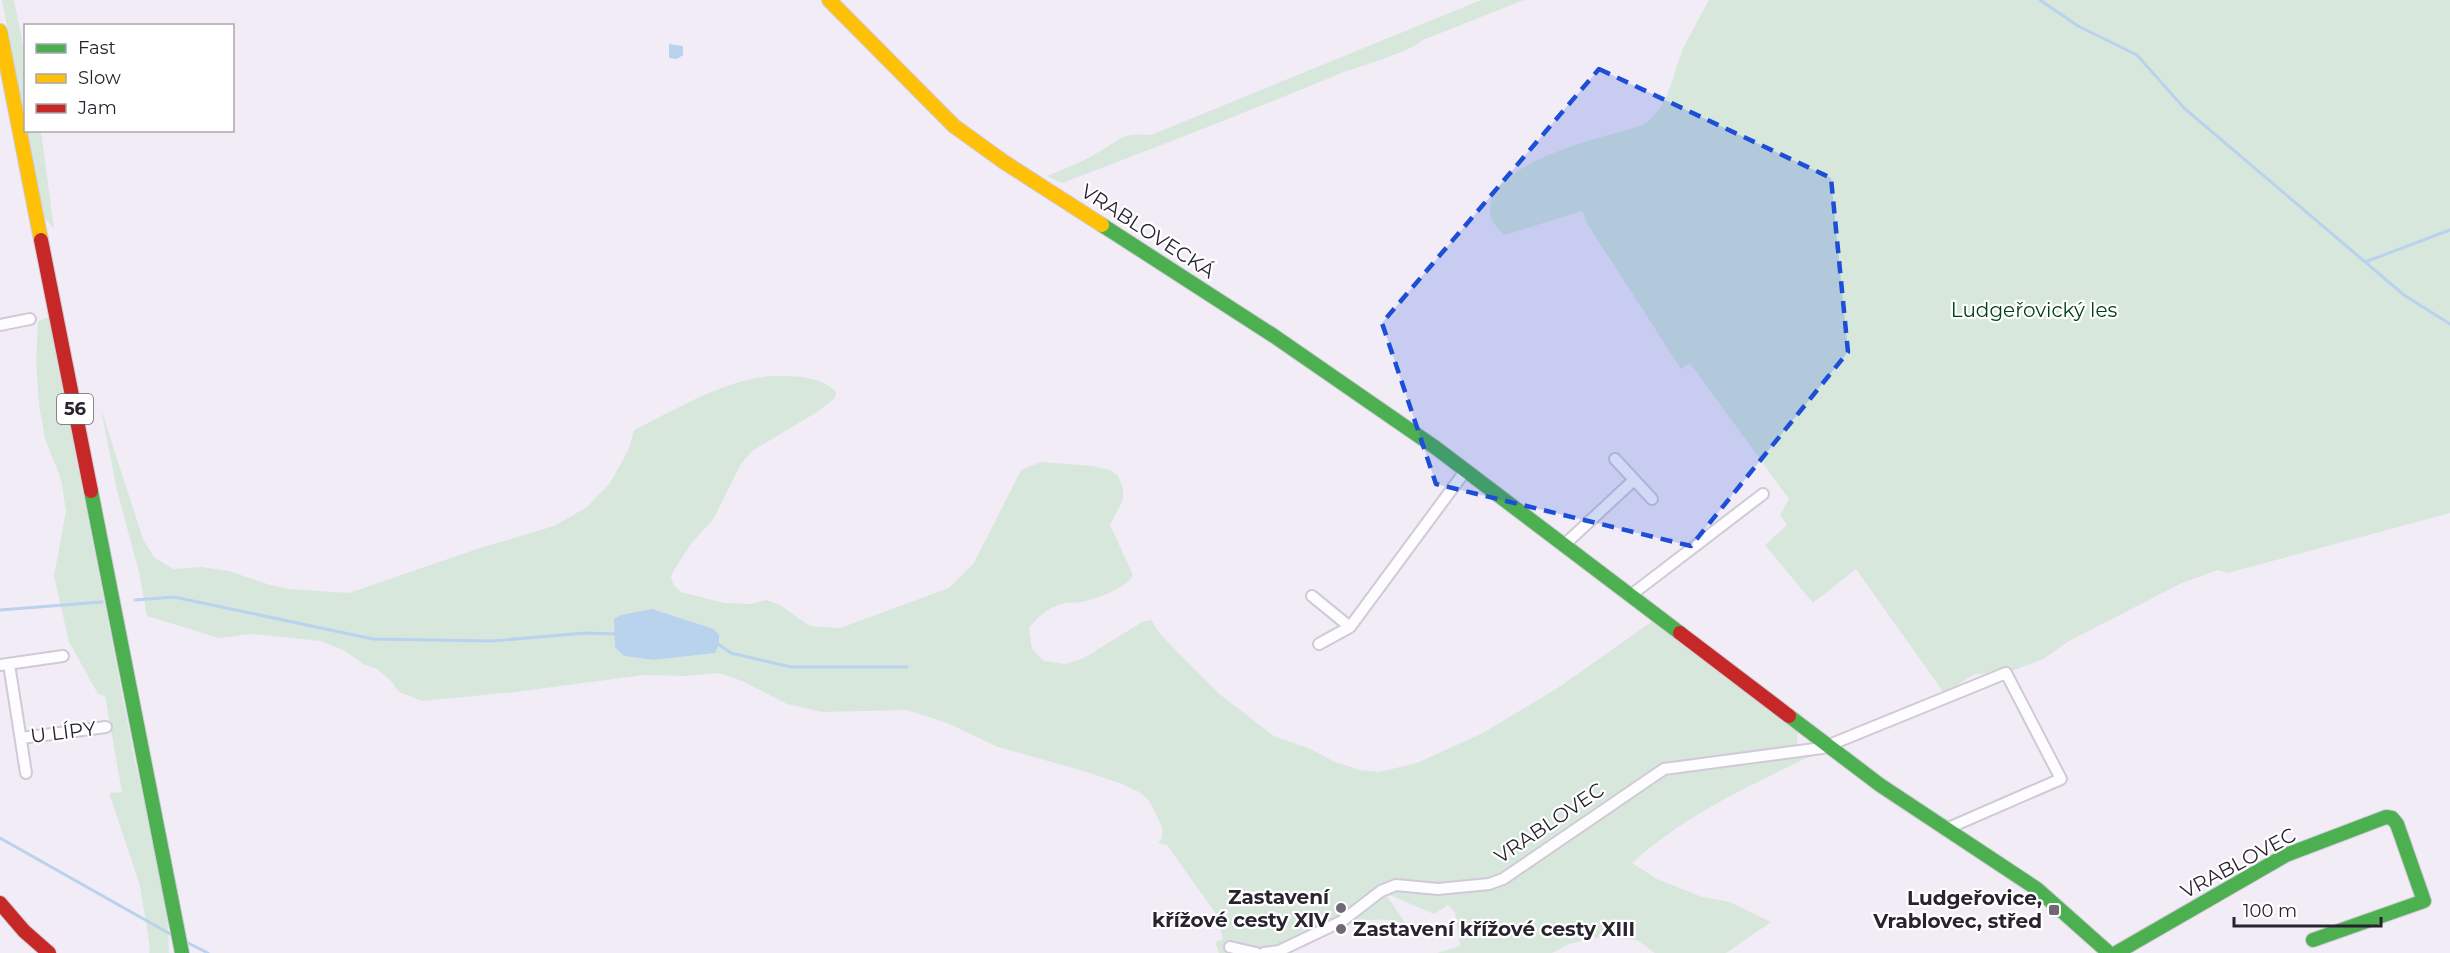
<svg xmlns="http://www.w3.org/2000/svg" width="2450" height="953" viewBox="0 0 2450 953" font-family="Montserrat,sans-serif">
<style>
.green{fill:#d8e7dc;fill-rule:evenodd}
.water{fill:#b9d2ed}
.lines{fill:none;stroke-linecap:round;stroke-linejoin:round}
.stream{stroke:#b9d2ed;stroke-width:3}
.street-casing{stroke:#d0cad6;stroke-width:14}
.fast-casing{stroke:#d0cad6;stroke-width:16}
.slow-casing{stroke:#d0cad6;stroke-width:16}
.jam-casing{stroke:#d0cad6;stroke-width:16}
.street{stroke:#fdfcfe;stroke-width:10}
.fast{stroke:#4caf50;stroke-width:14}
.slow{stroke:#ffc107;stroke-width:14}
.jam{stroke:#c62828;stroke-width:14}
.marked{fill:#1d4ed8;fill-opacity:0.2;stroke:#1d4ed8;stroke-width:4.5;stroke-dasharray:12 8;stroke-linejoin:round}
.poi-dot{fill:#6f6975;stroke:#fff;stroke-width:2}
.labels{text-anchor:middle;stroke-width:4.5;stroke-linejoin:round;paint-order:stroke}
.shield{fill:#fff;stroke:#69656d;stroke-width:1.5}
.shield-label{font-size:18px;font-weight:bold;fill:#29232f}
.street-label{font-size:20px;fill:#29232f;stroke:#fff}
.park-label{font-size:20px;fill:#014116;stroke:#fff}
.poi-label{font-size:20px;font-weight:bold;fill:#29232f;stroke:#fff;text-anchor:end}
</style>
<rect width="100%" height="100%" fill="#f2ecf7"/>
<path class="green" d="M 2,0 L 14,0 L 25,55 L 25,121 Z
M 1481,0 L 1524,0 L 1423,40 C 1406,54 1362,65 1339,74 C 1247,112 1155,148 1062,183 L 1047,176 C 1063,169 1080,163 1095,154 C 1120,141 1119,132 1151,135 Z
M 1709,0 L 2450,0 L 2450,513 L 2228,573 L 2218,570 L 2182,583 L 2069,641 L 2043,659 L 2006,673 L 1975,674 L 1944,693 L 1856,569 L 1813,603 L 1765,545 L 1787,525 L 1780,515 L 1789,499 L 1690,363 L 1681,369 L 1588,225 L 1582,211 L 1505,235 C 1497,229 1489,219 1490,208 C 1494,160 1605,137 1643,125 C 1670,108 1671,77 1683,49 C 1691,33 1700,16 1709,0 Z
M 27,131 L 41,131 L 54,229 L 45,218 Z
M 49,317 C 77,463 106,609 134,756 C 147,820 169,887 169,953 L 149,953 L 150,947 L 140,886 L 109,793 L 122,792 L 105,696 L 98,694 L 69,642 L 54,576 L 66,511 L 61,479 L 45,439 L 39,405 L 36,360 L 38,321 Z
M 770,376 C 792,376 820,375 836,392 L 835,398 L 817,412 L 752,451 L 741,464 L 714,518 L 691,544 L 674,570 L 671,577 L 674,586 L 681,592 L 724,603 L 749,604 L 767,600 L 780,605 L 810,626 L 840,628 L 949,588 L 974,563 L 1021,470 L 1041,462 L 1092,466 L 1110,470 L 1118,476 L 1123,488 L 1123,500 L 1110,525 L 1133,575 C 1125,589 1097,599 1081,602 C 1075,603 1068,602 1062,604 C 1048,607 1038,617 1029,628 L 1032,649 L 1044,661 L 1065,664 L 1084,658 L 1142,622 L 1151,620 L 1161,635 L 1218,693 L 1274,736 L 1310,749 L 1335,762 L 1360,770 L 1379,772 L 1417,763 L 1483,733 L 1556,689 L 1654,620 L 1798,731 L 1796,754 L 1823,750 C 1756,783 1688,812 1632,863 L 1657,879 L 1702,897 L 1730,902 L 1771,922 L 1726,953 L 1655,953 L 1637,940 L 1607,937 L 1590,938 L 1567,945 L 1552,953 L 1437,953 L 1460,946 L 1455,912 L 1448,905 L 1434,914 L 1385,893 L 1406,924 C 1355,909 1333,936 1289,952 C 1275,953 1236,953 1219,953 L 1215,942 L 1223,939 L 1216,914 L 1167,845 L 1158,843 L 1162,838 L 1162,827 L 1150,802 L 1139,792 L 1122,784 L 1087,772 L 998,747 L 947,723 L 907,710 L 823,712 L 787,704 L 742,681 L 719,673 L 687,676 L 644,675 L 515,692 L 422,701 L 399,692 L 391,681 L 377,669 L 363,664 L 345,651 L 321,641 L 251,634 L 219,638 L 147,616 L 139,572 L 117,491 L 101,409 L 143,539 L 154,557 L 173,569 L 201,567 L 229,571 L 270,585 L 289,589 L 349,593 L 477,549 L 554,526 L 587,507 L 610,483 L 628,451 L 634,430 C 676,409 724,380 770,376 ZM 652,609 L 714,629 L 715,653 L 653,660 L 625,656 Z"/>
<path class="water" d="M 669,44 L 683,46 L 683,55 L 677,59 L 669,58 Z
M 652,609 L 714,629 L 719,635 L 719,644 L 715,653 L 653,660 L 624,656 L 615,647 L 614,619 L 621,615 Z"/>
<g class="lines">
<path class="stream" d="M 2040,0 L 2078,26 L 2137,55 L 2184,108 L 2404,295 L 2450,324
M 2365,262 L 2450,230
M 135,600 L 174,597 L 373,639 L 492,641 L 585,633 L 616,634
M 0,610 L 102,602
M 718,644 L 731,653 L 791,667 L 907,667
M 0,838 L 172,935
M 186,942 L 208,953"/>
<defs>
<path id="street" d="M 0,325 L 30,319
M 1615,459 L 1652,499
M 1564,545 L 1634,480
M 1631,595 L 1763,494
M 1312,596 L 1350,627
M 1319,644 L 1350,627 L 1466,470
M 9,664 L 26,773
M 0,665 L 63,656
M 21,738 L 106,727
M 1230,947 L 1256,953
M 1264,953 L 1279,951 L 1342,921 L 1381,891 L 1396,885 L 1438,889 L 1489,884 L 1503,879 L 1664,769 L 1822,748 L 2006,673 L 2061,779 L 1946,829"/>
<path id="fast" d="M 1102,225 L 1274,336 L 1436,448 L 1680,633
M 91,491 L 182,953
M 1789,716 L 1880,785 L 2037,889 L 2109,953
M 2116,953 L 2286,855 L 2386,817 L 2392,818 L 2397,824 L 2424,901 L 2313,940"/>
<path id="slow" d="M 829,0 L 954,126 L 1004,162 L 1102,225
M 0,31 L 41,240"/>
<path id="jam" d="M 41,240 L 91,491
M 1680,633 L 1789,716
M 0,903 L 24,931 L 49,953"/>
</defs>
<use href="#street" class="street-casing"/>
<use href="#fast" class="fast-casing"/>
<use href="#slow" class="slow-casing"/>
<use href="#jam" class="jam-casing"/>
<use href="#street" class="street"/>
<use href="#fast" class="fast"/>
<use href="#slow" class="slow"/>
<use href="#jam" class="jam"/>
</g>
<path class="marked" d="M 1599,69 L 1831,178 L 1848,352 L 1691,546 L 1436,484 L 1382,323 Z"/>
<g class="poi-dot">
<circle cx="1341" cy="908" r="6"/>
<rect x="2048" y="904" width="12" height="12" rx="3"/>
<circle cx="1341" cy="929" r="6"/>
</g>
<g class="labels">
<rect class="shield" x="57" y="394" width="36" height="30" rx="4.5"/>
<g class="shield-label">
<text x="75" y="415">56</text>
</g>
<g class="street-label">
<text transform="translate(1148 231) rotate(33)" y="7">VRABLOVECKÁ</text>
<text transform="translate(63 732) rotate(-7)" y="7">U LÍPY</text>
<text transform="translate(1549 823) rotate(-34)" y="7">VRABLOVEC</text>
<text transform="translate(2238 863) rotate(-28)" y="7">VRABLOVEC</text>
</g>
<g class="park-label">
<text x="2034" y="317">Ludgeřovický les</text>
</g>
<g class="poi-label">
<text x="1329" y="904">Zastavení<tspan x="1329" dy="23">křížové cesty XIV</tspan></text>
<text x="2042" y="905">Ludgeřovice,<tspan x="2042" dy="23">Vrablovec, střed</tspan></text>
<text x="1353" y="936" text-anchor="start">Zastavení křížové cesty XIII</text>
</g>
</g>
<rect x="24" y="24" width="210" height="108" fill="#ffffff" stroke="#a9a7ac" stroke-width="1.5"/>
<rect x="36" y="44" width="30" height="9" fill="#4caf50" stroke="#a9a7ac" stroke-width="1.5"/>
<text x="78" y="54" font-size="18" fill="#29232f">Fast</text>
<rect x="36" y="74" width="30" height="9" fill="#ffc107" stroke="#a9a7ac" stroke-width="1.5"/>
<text x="78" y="84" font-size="18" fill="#29232f">Slow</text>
<rect x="36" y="104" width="30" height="9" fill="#c62828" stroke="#a9a7ac" stroke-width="1.5"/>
<text x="78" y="114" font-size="18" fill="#29232f">Jam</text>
<path d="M2234 917v9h147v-9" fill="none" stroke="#29232f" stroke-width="3"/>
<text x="2243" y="917" font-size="18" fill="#29232f" stroke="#ffffff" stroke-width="4.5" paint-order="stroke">100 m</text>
</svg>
